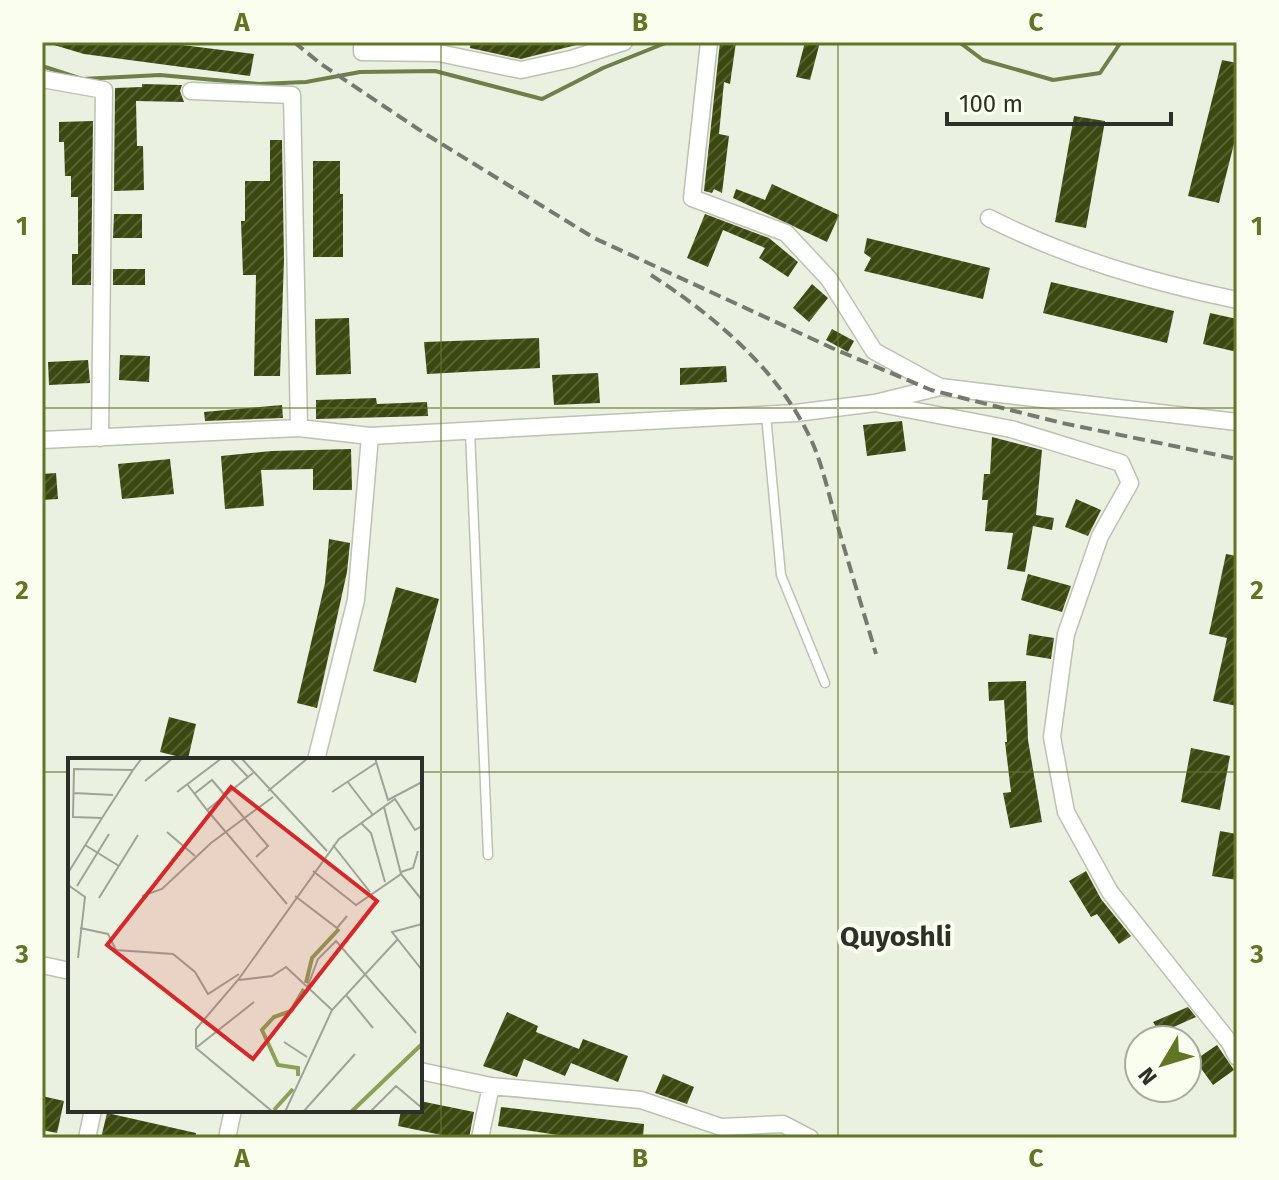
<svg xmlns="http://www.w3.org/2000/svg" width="1279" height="1180" viewBox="0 0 1279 1180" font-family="'Fira Sans',sans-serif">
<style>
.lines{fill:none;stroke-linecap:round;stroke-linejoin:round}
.stream{stroke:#6f7f4a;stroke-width:4}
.building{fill:url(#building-hatch)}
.lane-casing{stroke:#bcc2b2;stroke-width:11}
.street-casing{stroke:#bcc2b2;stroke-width:19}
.lane{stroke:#fff;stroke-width:8}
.street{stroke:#fff;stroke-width:16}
.rail{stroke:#767970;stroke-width:4;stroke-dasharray:12 6;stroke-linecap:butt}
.grid{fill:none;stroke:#617525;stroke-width:2;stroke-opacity:0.55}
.labels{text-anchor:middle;stroke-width:8;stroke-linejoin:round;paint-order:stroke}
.quarter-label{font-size:28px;font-weight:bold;fill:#2d2f29;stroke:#f9feee}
.inset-river{fill:none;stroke:#8ba158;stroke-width:4}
.inset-road{fill:none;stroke:#9fa397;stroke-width:2}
.view{fill:#d62828;fill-opacity:0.15;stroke:#d62828;stroke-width:4}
.inset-edge{fill:none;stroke:#2d2f29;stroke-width:4}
.neatline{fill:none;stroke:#617525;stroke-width:3}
.grid-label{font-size:26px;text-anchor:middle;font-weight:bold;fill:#617525}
</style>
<defs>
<pattern id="building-hatch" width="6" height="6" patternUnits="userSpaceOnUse" patternTransform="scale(2)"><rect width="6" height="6" fill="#3b4911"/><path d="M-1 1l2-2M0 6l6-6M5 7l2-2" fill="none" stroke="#566134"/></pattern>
</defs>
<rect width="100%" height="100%" fill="#ebf1e1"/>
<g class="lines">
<path class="stream" d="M 959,42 L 983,60 L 1053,80 L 1100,73 L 1121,42
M 42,66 L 82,79 L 160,75 L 259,84 L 306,82 L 360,72 L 435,71 L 542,99 L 603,68 L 668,42"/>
</g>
<path class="building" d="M 55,42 L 158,42 L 254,54 L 250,76 L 84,54 L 54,45 Z
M 470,42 L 588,42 L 521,59 L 470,48 Z
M 720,42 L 736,42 L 730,84 L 724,82 L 719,134 L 729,136 L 722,193 L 714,189 L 712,193 L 704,191 Z
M 805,42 L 820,42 L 810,80 L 796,77 Z
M 1222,60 L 1237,63 L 1237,132 L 1219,203 L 1188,196 Z
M 142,84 L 182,85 L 180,91 L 184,102 L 136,101 L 137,146 L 143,146 L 144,190 L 114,191 L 115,88 L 142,87 Z
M 1074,116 L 1105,121 L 1086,228 L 1055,222 Z
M 93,121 L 91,285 L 72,285 L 72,254 L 78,254 L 78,197 L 71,197 L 71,176 L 65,176 L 64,142 L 59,142 L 59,122 Z
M 270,140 L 282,140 L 284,259 L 280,376 L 254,376 L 256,275 L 243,275 L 241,221 L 245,221 L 245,181 L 270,181 Z
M 313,161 L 340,161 L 340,194 L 343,194 L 343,257 L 313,257 Z
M 772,184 L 839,215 L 827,242 L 733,198 L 736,189 L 765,200 Z
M 114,214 L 142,214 L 142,238 L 113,238 Z
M 705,214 L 769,238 L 798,262 L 788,277 L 759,258 L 765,248 L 723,230 L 708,267 L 687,258 Z
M 867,238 L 990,268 L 983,299 L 864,271 L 871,258 L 864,253 Z
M 113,269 L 145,269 L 145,285 L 113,285 Z
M 1051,282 L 1174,311 L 1167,343 L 1043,313 Z
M 812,284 L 828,298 L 809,322 L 793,308 Z
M 1210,313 L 1237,319 L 1237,352 L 1203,344 Z
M 349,318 L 351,374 L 316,375 L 315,319 Z
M 832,329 L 854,341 L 848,352 L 826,340 Z
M 539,338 L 540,368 L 427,374 L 424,342 Z
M 120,355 L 150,356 L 149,382 L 119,380 Z
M 88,360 L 90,383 L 49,385 L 48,362 Z
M 726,366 L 727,382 L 680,385 L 680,368 Z
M 598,373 L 600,403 L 554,405 L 552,375 Z
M 376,398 L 377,404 L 427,402 L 428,416 L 316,419 L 316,400 Z
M 282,405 L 283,418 L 205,421 L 204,412 Z
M 902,421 L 906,451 L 867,456 L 863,425 Z
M 992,437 L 1042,450 L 1036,515 L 1054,518 L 1052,530 L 1033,526 L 1025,572 L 1007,569 L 1013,533 L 985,531 L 988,500 L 982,500 L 984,474 L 990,474 Z
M 351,449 L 352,490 L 313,490 L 313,469 L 261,470 L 264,506 L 225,509 L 221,456 L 272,451 Z
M 170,459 L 174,494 L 122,499 L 118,464 Z
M 56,473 L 58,499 L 42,500 L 42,474 Z
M 1076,499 L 1101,510 L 1088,536 L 1065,527 Z
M 329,539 L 350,543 L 347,572 L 317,708 L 297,703 L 325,583 Z
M 1226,554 L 1237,556 L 1237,706 L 1213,701 L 1227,638 L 1209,634 Z
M 1028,574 L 1071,586 L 1062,612 L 1021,600 Z
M 396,587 L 439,599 L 416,683 L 373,671 Z
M 1029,634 L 1054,638 L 1051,659 L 1026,655 Z
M 1026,681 L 1028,740 L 1042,822 L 1010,828 L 1003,793 L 1011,792 L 1005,742 L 1007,742 L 1004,700 L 989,701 L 988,682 Z
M 169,717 L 196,724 L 188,759 L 160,752 Z
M 1191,748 L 1230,756 L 1220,810 L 1181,802 Z
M 1220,831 L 1237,834 L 1237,880 L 1212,876 Z
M 1086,871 L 1101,899 L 1131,936 L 1119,944 L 1097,914 L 1091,917 L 1069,881 Z
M 1188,1007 L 1196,1017 L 1160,1033 L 1153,1022 Z
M 507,1012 L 538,1026 L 536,1032 L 579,1049 L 583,1039 L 628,1056 L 618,1082 L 571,1063 L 565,1076 L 524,1059 L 517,1077 L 483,1066 Z
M 1217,1045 L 1234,1070 L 1213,1085 L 1195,1060 Z
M 663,1074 L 694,1087 L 687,1104 L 655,1093 Z
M 42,1096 L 64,1101 L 57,1133 L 42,1130 Z
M 420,1101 L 474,1112 L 469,1138 L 456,1138 L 398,1126 L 401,1110 L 420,1110 Z
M 501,1107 L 644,1124 L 643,1138 L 578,1138 L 498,1126 Z
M 107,1113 L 196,1133 L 195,1138 L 101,1138 Z"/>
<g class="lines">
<defs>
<path id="lane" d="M 766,415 L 781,575 L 825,683
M 470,431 L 488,855"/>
<path id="street" d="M 362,42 L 362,52 L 439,53 L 521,70 L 571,59 L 624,42
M 709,42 L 692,198 L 786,233 L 829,279 L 874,351 L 940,387 L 1237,422
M 42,79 L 104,90 L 100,438
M 191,91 L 292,95 L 299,428
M 989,218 C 1068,258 1150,282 1237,300
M 875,403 L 1011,429 L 1121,463 L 1130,483 L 1100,536 L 1066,634 L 1052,737 L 1066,812 L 1110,892 L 1230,1043 L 1237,1057
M 42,440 L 299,428 L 370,436 L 796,413 L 875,403 L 940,387
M 316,760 L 356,600 L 370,436
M 42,965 L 70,971
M 420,1071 L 491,1086 L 641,1100 L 721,1127 L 783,1124 L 810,1138
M 87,1138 L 93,1110
M 227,1138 L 233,1110
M 480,1138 L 491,1086"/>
</defs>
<use href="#lane" class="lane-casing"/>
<use href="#street" class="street-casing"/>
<use href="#lane" class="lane"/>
<use href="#street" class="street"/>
<path class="rail" d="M 294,42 L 321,64 L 424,133 L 594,238 L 832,348 L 931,390 L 1062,423 L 1237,459
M 651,275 C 716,317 781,372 813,444 C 823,468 829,495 836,520 C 849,565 863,610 876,654"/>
</g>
<path class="grid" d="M 441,42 L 441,1138M 838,42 L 838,1138M 42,408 L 1237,408M 42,772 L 70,772M 420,772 L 1237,772"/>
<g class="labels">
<g class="quarter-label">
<text x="896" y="946">Quyoshli</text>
</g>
</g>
<g transform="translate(68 758)">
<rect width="354" height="354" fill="#ebf1e1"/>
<path class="inset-river" d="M 238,225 L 244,200 L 271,171M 230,318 L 230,310 L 210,307 L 194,272 L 206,259 L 223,253 L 236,231M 206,352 L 225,331M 283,354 L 354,286"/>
<path class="inset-road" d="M 162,0 L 180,19M 173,0 L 259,93M 307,0 L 320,42 L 354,24M 65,12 L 34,60 L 5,59 L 6,11 L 65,12 L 74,0M 77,23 L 105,0M 279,23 L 305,57M 119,26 L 139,52 L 185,15M 200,33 L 240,0M 109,34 L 154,0M 264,34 L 308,5M 6,35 L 45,37M 126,36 L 144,22 L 200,88 L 188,99M 139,52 L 219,146M 293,65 L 303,75 L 317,124M 99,74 L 127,98M 17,87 L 51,108M 265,87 L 302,134M 245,113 L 288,147 L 333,116 L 316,49M 333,114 L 345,110 L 350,93M 0,115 L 34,60M 333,116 L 354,142M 0,127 L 17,139 L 10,200M 9,128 L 41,76M 74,138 L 94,131 L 143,85 L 205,39M 227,138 L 269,170 L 279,158M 31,140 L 70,77M 354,166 L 324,174 L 354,212M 12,170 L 40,176 L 48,192 L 105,196 L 127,214 L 140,236 L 171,216M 171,222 L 204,218 L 218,209 L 264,252M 239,230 L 250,201 L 268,183 L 348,275M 278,237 L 305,270M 216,284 L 239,299M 129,289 L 186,244M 205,354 L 128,290 L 128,271 L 170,222 L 271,81 L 327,41 L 347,72 L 354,68M 217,354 L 264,252 L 329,182M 235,354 L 287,296M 302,354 L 328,328 L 354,350"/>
<path class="view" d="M 163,29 L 309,143 L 185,301 L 39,187 Z"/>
<rect width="354" height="354" class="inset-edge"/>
</g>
<rect width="1279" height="1180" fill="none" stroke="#f9feee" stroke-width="88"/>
<g transform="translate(1163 1064) rotate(232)"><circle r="38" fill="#f9feee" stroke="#a7ab9f" stroke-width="2"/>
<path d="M0-6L14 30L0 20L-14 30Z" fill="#617525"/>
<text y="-12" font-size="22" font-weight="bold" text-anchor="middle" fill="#2d2f29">N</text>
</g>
<path d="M947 112v12h224v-12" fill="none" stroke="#2d2f29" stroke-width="4"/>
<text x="959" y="112" font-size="24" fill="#2d2f29" stroke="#f9feee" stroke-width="6" paint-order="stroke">100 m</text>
<rect x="44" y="44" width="1191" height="1092" class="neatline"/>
<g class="grid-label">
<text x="242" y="31">A</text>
<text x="640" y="31">B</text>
<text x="1036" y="31">C</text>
<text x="22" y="235">1</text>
<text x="1257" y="235">1</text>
<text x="22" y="599">2</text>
<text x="1257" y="599">2</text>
<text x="22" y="963">3</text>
<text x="1257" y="963">3</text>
<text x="242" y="1167">A</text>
<text x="640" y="1167">B</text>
<text x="1036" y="1167">C</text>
</g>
</svg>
